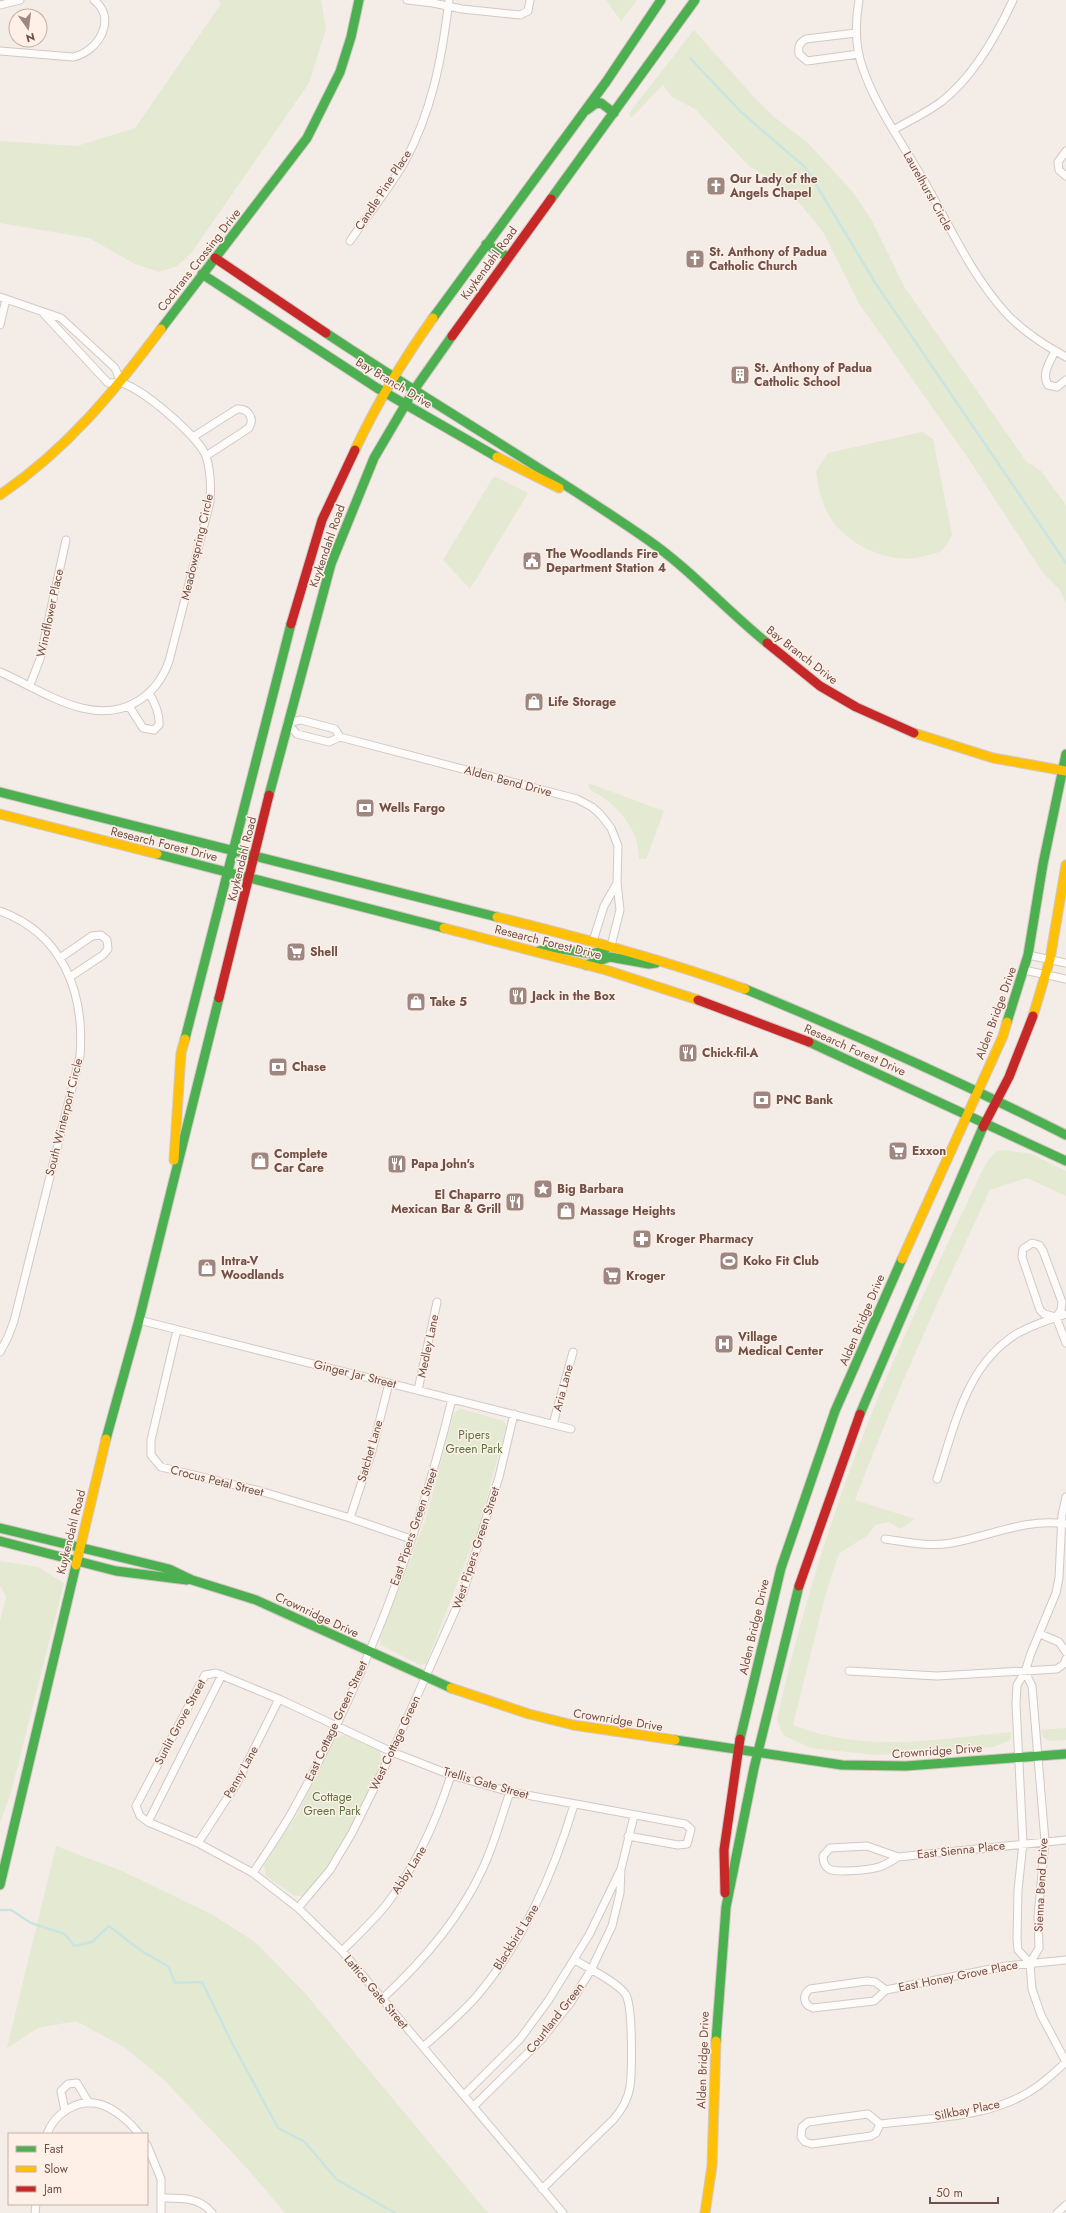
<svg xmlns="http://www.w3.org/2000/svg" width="1066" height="2213" viewBox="0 0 1066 2213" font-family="Jost,sans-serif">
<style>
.green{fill:#e4e9d2}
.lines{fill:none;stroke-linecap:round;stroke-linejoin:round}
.stream{stroke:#c9e5e2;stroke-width:2.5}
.street-casing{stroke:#d2c8c4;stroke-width:9}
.fast-casing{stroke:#d3c7c4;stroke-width:11}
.slow-casing{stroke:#d3c7c4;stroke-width:11}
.jam-casing{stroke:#d3c7c4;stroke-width:11}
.street{stroke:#fdfcfb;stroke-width:7}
.fast{stroke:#4caf50;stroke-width:9}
.slow{stroke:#ffc107;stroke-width:9}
.jam{stroke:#c62828;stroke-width:9}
.labels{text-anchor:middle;stroke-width:3;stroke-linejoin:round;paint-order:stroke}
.poi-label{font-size:12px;font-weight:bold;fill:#705049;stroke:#fef0e6;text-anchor:start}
.street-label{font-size:12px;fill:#705049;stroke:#fef0e6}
.park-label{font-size:12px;fill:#5b7542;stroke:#fef0e6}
</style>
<rect width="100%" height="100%" fill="#f4ece7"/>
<path class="green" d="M 219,0 L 321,0 L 326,29 L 309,83 L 192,252 L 177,266 L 159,272 L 135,264 L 89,238 L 0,223 L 0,141 L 77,146 L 135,128 L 221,4 Z
M 606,0 L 637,0 L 621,21 Z
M 694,30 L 753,96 L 774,117 L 807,142 L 852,191 L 871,219 L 905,288 L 1026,461 L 1041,471 L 1066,505 L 1066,604 L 1060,590 L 1043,573 L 968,458 L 858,302 L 823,232 L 801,205 L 772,180 L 750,167 L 695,109 L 672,97 L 663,85 L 631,118 L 629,113 Z
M 922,432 L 933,439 L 952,535 C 949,540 946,546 942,550 C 939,553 932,554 928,555 C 894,566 855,549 834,523 C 823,508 818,489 816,471 L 828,453 Z
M 494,476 L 528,493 L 470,589 L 443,560 Z
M 588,783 L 664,811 L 646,859 L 639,859 C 638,852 638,843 635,837 C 628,817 608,798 590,790 Z
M 1003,1150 L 1031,1154 L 1066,1171 L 1066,1196 L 1027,1178 L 990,1190 C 942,1292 895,1394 855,1500 L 915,1519 L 900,1529 L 889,1522 L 875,1525 L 867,1536 L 839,1553 L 826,1593 L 793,1725 C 809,1731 829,1737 846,1739 C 900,1747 958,1737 1012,1732 L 1010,1740 L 994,1747 L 876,1755 L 811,1748 L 783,1735 L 777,1719 C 802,1608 836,1499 880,1393 C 912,1316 949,1241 985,1165 L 995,1152 Z
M 461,1409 L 504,1421 L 506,1428 L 478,1529 L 426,1664 L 420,1665 L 381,1645 L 380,1638 L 426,1518 L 454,1413 Z
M 0,1561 L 38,1567 L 64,1583 L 11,1792 L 0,1823 L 0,1621 L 6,1597 L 0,1585 Z
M 1066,1728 L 1066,1740 L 1050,1741 L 1043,1737 L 1041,1730 Z
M 344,1735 L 380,1751 L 382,1764 C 359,1810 339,1859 302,1896 L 295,1896 L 266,1876 L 264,1865 L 298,1813 L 334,1739 Z
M 56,1846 L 122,1871 L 213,1915 L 255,1942 L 304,1992 L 488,2213 L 285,2213 L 245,2166 L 163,2079 L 124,2047 L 76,2021 L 38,2028 L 7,2048 Z"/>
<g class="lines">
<path class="stream" d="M 690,58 L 741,112 L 806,168 L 876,284 L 1066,563
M 0,1910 L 11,1910 L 31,1923 L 65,1934 L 74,1946 L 92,1942 L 109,1926 L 140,1950 L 169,1967 L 175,1983 L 202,1982 L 232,2043 L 278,2128 L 305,2142 L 336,2179 L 395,2213"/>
<defs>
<path id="street" d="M 407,0 L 433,3 L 462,9 L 520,15 L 528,11 L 530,0
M 859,0 C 855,23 855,47 863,69 C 877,109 903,144 924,181 C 950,226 970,273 1005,312 C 1022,331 1044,345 1066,357
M 0,5 L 20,0
M 856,33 L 806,39 C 799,43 798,46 799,54 L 807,61 L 859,54
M 0,51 L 73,57 C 98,52 118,19 94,0
M 893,130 C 909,121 926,113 941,102 C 973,77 996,37 1013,0
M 1066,151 L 1058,162 L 1059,170 L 1066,176
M 350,241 C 368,215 388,190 404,163 C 432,112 442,58 449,0
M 0,297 L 61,318 L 115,368 L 121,382
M 0,325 L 6,299
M 1055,351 C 1050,362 1041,374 1048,385 L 1057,387 L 1066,380
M 193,437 L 237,409 C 248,408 255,418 249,428 L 206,456
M 0,672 C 42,690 93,729 138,701 C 153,692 163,678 169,661 L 210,502 C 211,487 211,471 206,456 C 198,436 141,387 121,383 C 117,382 112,383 108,383 L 44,314
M 30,685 L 40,659 L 66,540
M 129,706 L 143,728 L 154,730 L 159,725 C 160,714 155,703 149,693
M 287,723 L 297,734 L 329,742 L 340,737 L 577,799 L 592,807 L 600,814 L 611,828 L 618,846 L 617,883 L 620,910 L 611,946
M 287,723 L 301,720 L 335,729 L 340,737
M 0,911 C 63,934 85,993 80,1056 L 14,1321 L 8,1337 L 0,1352
M 593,941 L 604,906 L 617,883
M 1028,955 L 1066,963
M 60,958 L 92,936 L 101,935 L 107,940 L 108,949 L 103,955 L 70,977
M 1024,970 L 1066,979
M 1032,1243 L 1039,1245 L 1043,1251 L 1062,1302 L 1061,1310 L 1056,1317 L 1044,1314 L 1040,1310 L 1022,1257 L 1023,1249 Z
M 1056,1317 L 1066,1343
M 139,1320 L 571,1429
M 177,1330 L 151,1440 L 151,1455 L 161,1467 L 260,1491 L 350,1518 L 411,1539
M 418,1390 L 437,1302
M 553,1424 L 573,1352
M 937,1479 C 955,1426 966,1364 1018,1333 C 1033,1325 1050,1319 1066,1314
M 1066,1497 L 1062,1515 L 1059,1578 L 1056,1593 L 1031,1653 L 1025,1672 L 1017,1685 L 1016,1704 L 1023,1843 L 1018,1890 L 1017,1939 L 1018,1950 L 1030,1963 L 1032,1989 L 1041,2015 L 1066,2062
M 350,1518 L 372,1451 L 389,1383
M 885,1539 C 907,1542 929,1547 952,1543 C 991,1536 1025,1518 1066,1524
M 1040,1634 L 1059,1642 L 1066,1652
M 849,1671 L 937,1676 L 1057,1669 L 1064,1664 L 1066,1659
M 1025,1672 L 1032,1686 L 1045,1841 L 1038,1916 L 1039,1948 L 1030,1963
M 148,1822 L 222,1675
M 198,1843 L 237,1783 L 279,1699
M 867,1846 L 898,1857 C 892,1861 885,1865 879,1867 C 870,1870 837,1873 829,1869 C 824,1866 823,1861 823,1856 L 830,1848 Z
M 898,1857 L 1066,1840
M 253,1873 C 266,1853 280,1833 292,1812 C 363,1684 418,1541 452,1399
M 298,1908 L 330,1870 L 352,1833 L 392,1752 L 463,1593 L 499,1477 L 514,1414
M 342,1951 C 357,1936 373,1921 386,1905 C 417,1865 436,1822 451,1775
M 867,1981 L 875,1982 L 886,1990 L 874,2001 L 813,2008 C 803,2005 802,1995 810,1989 Z
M 886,1990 L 1006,1966 L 1066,1960
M 382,1999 C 422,1962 459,1920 482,1870 C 494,1845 501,1818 510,1792
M 423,2047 C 441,2031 460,2015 476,1997 C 524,1941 553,1874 574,1805
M 464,2095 L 520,2039 L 548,2001 L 589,1935 L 620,1871
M 474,2106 L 541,2040 L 571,2002 L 591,1970 L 612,1926 L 620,1893 L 621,1869 L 634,1816
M 65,2111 L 61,2091 L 68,2084 L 77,2083 L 89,2103
M 868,2114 L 880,2124 L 876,2133 L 871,2136 L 812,2144 L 805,2142 L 801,2137 L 802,2127 L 808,2122 Z
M 880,2124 C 931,2118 995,2118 1038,2086 C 1048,2079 1057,2070 1066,2062
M 47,2134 C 54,2114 78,2098 99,2104 C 113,2107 131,2123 139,2134
M 147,2145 L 161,2179 L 161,2213
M 542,2189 L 613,2120 C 621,2111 628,2099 630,2087 C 632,2072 633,2008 626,1995 C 619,1983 588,1968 575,1960
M 162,2198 C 181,2198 200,2197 212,2213
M 35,2213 L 36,2204
M 563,2213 L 342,1951 L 298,1908 L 253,1873 L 198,1843 L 148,1822 L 140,1816 L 136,1806 L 205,1675 L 216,1673 L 279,1699 L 392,1752 L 451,1775 L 510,1792 L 685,1824 L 691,1829 L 687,1844 L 678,1845 L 628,1836
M 1057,2213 L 1066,2205"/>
<path id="fast" d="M 587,110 L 595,104 L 601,103 L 614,113
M 551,199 L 695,0
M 486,244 L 508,257
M 202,274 L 377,388 L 497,457
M 433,318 L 606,82 L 661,0
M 161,329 L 307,138 L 340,72 L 351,37 L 359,0
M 326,333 C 432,404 543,467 648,540 C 691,570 726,610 767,643
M 0,792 L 497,917
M 269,795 L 331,564 L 374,458 L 414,390 L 452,336
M 157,854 L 444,928
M 539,951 L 555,948 L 592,954 L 605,950
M 586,965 L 610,957 L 649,964 L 656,963
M 745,989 C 854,1034 961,1082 1066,1135
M 1007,1022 L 1028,955 L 1043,864 L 1066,754
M 185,1039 L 291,624
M 809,1042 L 1066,1161
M 860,1414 L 983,1127
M 106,1439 L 139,1320 L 219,998
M 0,1528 L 169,1569 L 192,1580 L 256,1600 L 451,1688
M 0,1541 L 116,1571 L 187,1580
M 740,1739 L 781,1568 L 835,1411 L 902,1259
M 675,1740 L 842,1765 L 906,1766 L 1066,1754
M 0,1885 L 76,1565
M 716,2041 L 726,1907 L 754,1768 L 799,1586"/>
<path id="slow" d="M 355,450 C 377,403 403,360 433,318
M 497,457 L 559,488
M 0,495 C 67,449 113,393 161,329
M 914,733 L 993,758 L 1066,771
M 0,814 L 157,854
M 497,917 C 581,938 664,960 745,989
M 444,928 L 606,970 L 698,1000
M 1033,1016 L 1050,959 L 1066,865
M 174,1160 L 181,1053 L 185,1039
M 902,1259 L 1003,1036 L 1007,1022
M 76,1565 L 106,1439
M 451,1688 L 529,1714 L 573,1725 L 675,1740
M 705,2213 L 712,2166 L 716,2041"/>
<path id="jam" d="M 215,258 L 326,333
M 452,336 L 551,199
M 291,624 L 322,520 L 355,450
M 767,643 L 820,686 L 856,707 L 914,733
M 219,998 L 269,795
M 698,1000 L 809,1042
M 983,1127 L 1009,1077 L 1033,1016
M 799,1586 L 860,1414
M 725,1893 L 724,1850 L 740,1739"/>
</defs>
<use href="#street" class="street-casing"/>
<use href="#fast" class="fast-casing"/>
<use href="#slow" class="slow-casing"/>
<use href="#jam" class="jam-casing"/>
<use href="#street" class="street"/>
<use href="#fast" class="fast"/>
<use href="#slow" class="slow"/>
<use href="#jam" class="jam"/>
</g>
<defs>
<symbol id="church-square" viewBox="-11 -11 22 22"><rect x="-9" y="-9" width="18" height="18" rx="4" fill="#9e8780" stroke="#fef0e6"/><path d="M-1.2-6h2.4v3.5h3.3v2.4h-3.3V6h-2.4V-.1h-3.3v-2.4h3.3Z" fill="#fff"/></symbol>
<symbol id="building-square" viewBox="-11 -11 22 22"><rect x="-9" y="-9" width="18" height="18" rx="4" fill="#9e8780" stroke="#fef0e6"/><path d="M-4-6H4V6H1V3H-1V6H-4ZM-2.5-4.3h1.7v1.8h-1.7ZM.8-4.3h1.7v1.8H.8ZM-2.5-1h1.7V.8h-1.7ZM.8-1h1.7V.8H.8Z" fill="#fff"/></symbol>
<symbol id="civic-square" viewBox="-11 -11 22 22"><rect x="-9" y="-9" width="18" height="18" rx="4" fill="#9e8780" stroke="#fef0e6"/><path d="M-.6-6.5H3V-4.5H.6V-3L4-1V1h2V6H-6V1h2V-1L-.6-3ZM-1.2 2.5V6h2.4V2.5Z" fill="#fff"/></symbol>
<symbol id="shop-square" viewBox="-11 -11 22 22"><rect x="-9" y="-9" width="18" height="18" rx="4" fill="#9e8780" stroke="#fef0e6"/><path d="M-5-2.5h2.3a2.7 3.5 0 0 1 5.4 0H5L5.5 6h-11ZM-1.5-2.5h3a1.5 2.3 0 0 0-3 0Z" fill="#fff"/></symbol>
<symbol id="bank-square" viewBox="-11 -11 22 22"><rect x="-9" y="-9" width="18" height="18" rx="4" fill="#9e8780" stroke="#fef0e6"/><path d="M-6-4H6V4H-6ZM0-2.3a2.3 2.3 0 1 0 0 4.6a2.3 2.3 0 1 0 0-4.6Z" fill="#fff"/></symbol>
<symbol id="supermarket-square" viewBox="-11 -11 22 22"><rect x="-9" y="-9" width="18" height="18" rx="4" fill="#9e8780" stroke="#fef0e6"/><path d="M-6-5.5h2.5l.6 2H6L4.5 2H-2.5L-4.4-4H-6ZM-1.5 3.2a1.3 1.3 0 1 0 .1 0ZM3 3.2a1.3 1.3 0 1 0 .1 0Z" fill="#fff"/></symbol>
<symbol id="restaurant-square" viewBox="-11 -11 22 22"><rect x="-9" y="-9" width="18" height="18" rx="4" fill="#9e8780" stroke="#fef0e6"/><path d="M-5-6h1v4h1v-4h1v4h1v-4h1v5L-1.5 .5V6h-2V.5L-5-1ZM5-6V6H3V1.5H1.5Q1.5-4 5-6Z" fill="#fff"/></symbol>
<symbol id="sight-square" viewBox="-11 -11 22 22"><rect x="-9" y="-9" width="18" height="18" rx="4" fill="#9e8780" stroke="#fef0e6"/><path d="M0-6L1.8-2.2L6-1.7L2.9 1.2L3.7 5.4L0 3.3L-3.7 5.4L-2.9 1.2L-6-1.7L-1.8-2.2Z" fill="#fff"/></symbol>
<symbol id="pharmacy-square" viewBox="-11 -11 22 22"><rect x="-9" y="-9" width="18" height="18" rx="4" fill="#9e8780" stroke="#fef0e6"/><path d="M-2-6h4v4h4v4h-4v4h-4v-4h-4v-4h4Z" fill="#fff"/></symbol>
<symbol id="stadium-square" viewBox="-11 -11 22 22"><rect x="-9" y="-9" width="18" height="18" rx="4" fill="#9e8780" stroke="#fef0e6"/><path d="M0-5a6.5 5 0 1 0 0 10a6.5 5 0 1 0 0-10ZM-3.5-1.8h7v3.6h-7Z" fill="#fff"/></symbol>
<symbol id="hospital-square" viewBox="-11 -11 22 22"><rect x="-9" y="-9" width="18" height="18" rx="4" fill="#9e8780" stroke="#fef0e6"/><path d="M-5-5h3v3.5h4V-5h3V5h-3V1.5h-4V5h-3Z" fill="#fff"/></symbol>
</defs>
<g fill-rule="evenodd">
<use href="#church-square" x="705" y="175" width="22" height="22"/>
<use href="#church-square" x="684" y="248" width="22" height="22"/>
<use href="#building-square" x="729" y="364" width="22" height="22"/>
<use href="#civic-square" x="521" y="550" width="22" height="22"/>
<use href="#shop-square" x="523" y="691" width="22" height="22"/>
<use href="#bank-square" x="354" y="797" width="22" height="22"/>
<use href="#supermarket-square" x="285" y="941" width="22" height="22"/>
<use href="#restaurant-square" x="507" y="985" width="22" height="22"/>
<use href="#shop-square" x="405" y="991" width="22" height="22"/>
<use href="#restaurant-square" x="677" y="1042" width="22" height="22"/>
<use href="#bank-square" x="267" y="1056" width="22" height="22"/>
<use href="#bank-square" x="751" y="1089" width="22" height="22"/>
<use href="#supermarket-square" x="887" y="1140" width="22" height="22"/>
<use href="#shop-square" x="249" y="1150" width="22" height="22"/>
<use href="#restaurant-square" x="386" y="1153" width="22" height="22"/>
<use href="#sight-square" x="532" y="1178" width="22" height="22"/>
<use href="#restaurant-square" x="504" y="1191" width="22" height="22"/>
<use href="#shop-square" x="555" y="1200" width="22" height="22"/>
<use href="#pharmacy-square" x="631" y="1228" width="22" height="22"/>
<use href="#stadium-square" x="718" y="1250" width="22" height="22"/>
<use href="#shop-square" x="196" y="1257" width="22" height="22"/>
<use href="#supermarket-square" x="601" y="1265" width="22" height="22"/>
<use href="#hospital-square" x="713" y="1333" width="22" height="22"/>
</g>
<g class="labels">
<g class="poi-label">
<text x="730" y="183">Our Lady of the<tspan x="730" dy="14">Angels Chapel</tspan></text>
<text x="709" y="256">St. Anthony of Padua<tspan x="709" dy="14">Catholic Church</tspan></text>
<text x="754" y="372">St. Anthony of Padua<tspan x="754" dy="14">Catholic School</tspan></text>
<text x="546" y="558">The Woodlands Fire<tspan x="546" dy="14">Department Station 4</tspan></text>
<text x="548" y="706">Life Storage</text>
<text x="379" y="812">Wells Fargo</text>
<text x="310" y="956">Shell</text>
<text x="532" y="1000">Jack in the Box</text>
<text x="430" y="1006">Take 5</text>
<text x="702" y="1057">Chick-fil-A</text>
<text x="292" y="1071">Chase</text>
<text x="776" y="1104">PNC Bank</text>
<text x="912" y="1155">Exxon</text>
<text x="274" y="1158">Complete<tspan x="274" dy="14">Car Care</tspan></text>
<text x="411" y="1168">Papa John's</text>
<text x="557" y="1193">Big Barbara</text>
<text x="501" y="1199" text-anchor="end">El Chaparro<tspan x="501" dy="14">Mexican Bar &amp; Grill</tspan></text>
<text x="580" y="1215">Massage Heights</text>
<text x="656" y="1243">Kroger Pharmacy</text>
<text x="221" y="1265">Intra-V<tspan x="221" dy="14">Woodlands</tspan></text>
<text x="743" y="1265">Koko Fit Club</text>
<text x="626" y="1280">Kroger</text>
<text x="738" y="1341">Village<tspan x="738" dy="14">Medical Center</tspan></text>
</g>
<g class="street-label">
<text transform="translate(383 190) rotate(-57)" y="4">Candle Pine Place</text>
<text transform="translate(928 191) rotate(61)" y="4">Laurelhurst Circle</text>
<text transform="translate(199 260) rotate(-52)" y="4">Cochrans Crossing Drive</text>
<text transform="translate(489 263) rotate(-54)" y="4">Kuykendahl Road</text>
<text transform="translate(394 383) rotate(31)" y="4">Bay Branch Drive</text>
<text transform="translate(327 546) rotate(-71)" y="4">Kuykendahl Road</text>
<text transform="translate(197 547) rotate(-77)" y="4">Meadowspring Circle</text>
<text transform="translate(50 613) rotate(-78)" y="4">Windflower Place</text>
<text transform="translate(802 655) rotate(38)" y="4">Bay Branch Drive</text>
<text transform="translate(508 781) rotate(15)" y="4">Alden Bend Drive</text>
<text transform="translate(164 844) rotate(14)" y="4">Research Forest Drive</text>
<text transform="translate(242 859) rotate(-76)" y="4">Kuykendahl Road</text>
<text transform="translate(548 942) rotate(14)" y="4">Research Forest Drive</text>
<text transform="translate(996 1013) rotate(-70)" y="4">Alden Bridge Drive</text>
<text transform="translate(855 1050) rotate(24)" y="4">Research Forest Drive</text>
<text transform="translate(64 1117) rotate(-76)" y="4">South Winterport Circle</text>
<text transform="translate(862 1320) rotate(-67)" y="4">Alden Bridge Drive</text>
<text transform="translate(428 1346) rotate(-78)" y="4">Medley Lane</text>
<text transform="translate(355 1374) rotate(14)" y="4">Ginger Jar Street</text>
<text transform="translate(563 1388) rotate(-75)" y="4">Aria Lane</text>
<text transform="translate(370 1451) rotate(-74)" y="4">Satchet Lane</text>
<text transform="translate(217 1481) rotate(14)" y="4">Crocus Petal Street</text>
<text transform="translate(414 1527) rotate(-71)" y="4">East Pipers Green Street</text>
<text transform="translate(71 1532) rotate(-76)" y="4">Kuykendahl Road</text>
<text transform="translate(476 1548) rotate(-72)" y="4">West Pipers Green Street</text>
<text transform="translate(317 1615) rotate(25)" y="4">Crownridge Drive</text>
<text transform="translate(754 1627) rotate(-77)" y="4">Alden Bridge Drive</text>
<text transform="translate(618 1720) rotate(9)" y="4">Crownridge Drive</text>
<text transform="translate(336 1721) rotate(-65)" y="4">East Cottage Green Street</text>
<text transform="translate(180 1722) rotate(-62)" y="4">Sunlit Grove Street</text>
<text transform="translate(395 1743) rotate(-65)" y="4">West Cottage Green</text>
<text transform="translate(937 1751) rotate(-4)" y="4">Crownridge Drive</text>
<text transform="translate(241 1772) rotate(-61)" y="4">Penny Lane</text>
<text transform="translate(486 1783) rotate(16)" y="4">Trellis Gate Street</text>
<text transform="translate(961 1850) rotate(-6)" y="4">East Sienna Place</text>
<text transform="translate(409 1870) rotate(-58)" y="4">Abby Lane</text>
<text transform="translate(1041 1885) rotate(-87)" y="4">Sienna Bend Drive</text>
<text transform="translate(516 1937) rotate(-58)" y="4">Blackbird Lane</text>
<text transform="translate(958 1976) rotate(-11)" y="4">East Honey Grove Place</text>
<text transform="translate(376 1992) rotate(50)" y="4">Lattice Gate Street</text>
<text transform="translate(555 2018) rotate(-52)" y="4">Courtland Green</text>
<text transform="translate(703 2060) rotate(-88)" y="4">Alden Bridge Drive</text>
<text transform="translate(967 2110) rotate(-11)" y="4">Silkbay Place</text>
</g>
<g class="park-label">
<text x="474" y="1439">Pipers<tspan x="474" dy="14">Green Park</tspan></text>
<text x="332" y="1801">Cottage<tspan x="332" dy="14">Green Park</tspan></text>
</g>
</g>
<rect x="8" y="2133" width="140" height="72" fill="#fef0e6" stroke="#c5b0a7"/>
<rect x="16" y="2146" width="20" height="6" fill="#4caf50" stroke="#c5b0a7"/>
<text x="44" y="2153" font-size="12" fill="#705049">Fast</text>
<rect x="16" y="2166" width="20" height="6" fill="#ffc107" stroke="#c5b0a7"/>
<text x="44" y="2173" font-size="12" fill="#705049">Slow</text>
<rect x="16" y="2186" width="20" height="6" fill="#c62828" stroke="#c5b0a7"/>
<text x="44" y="2193" font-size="12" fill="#705049">Jam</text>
<g transform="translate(28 28) rotate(166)"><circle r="19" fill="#fef0e6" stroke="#c5b0a7"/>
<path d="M0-3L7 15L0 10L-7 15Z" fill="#9e8780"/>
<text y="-6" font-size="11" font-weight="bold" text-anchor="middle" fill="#705049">N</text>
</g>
<path d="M930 2197v6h68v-6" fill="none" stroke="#705049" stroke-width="2"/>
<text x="936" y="2197" font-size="12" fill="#705049" stroke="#fef0e6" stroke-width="3" paint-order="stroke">50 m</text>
</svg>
